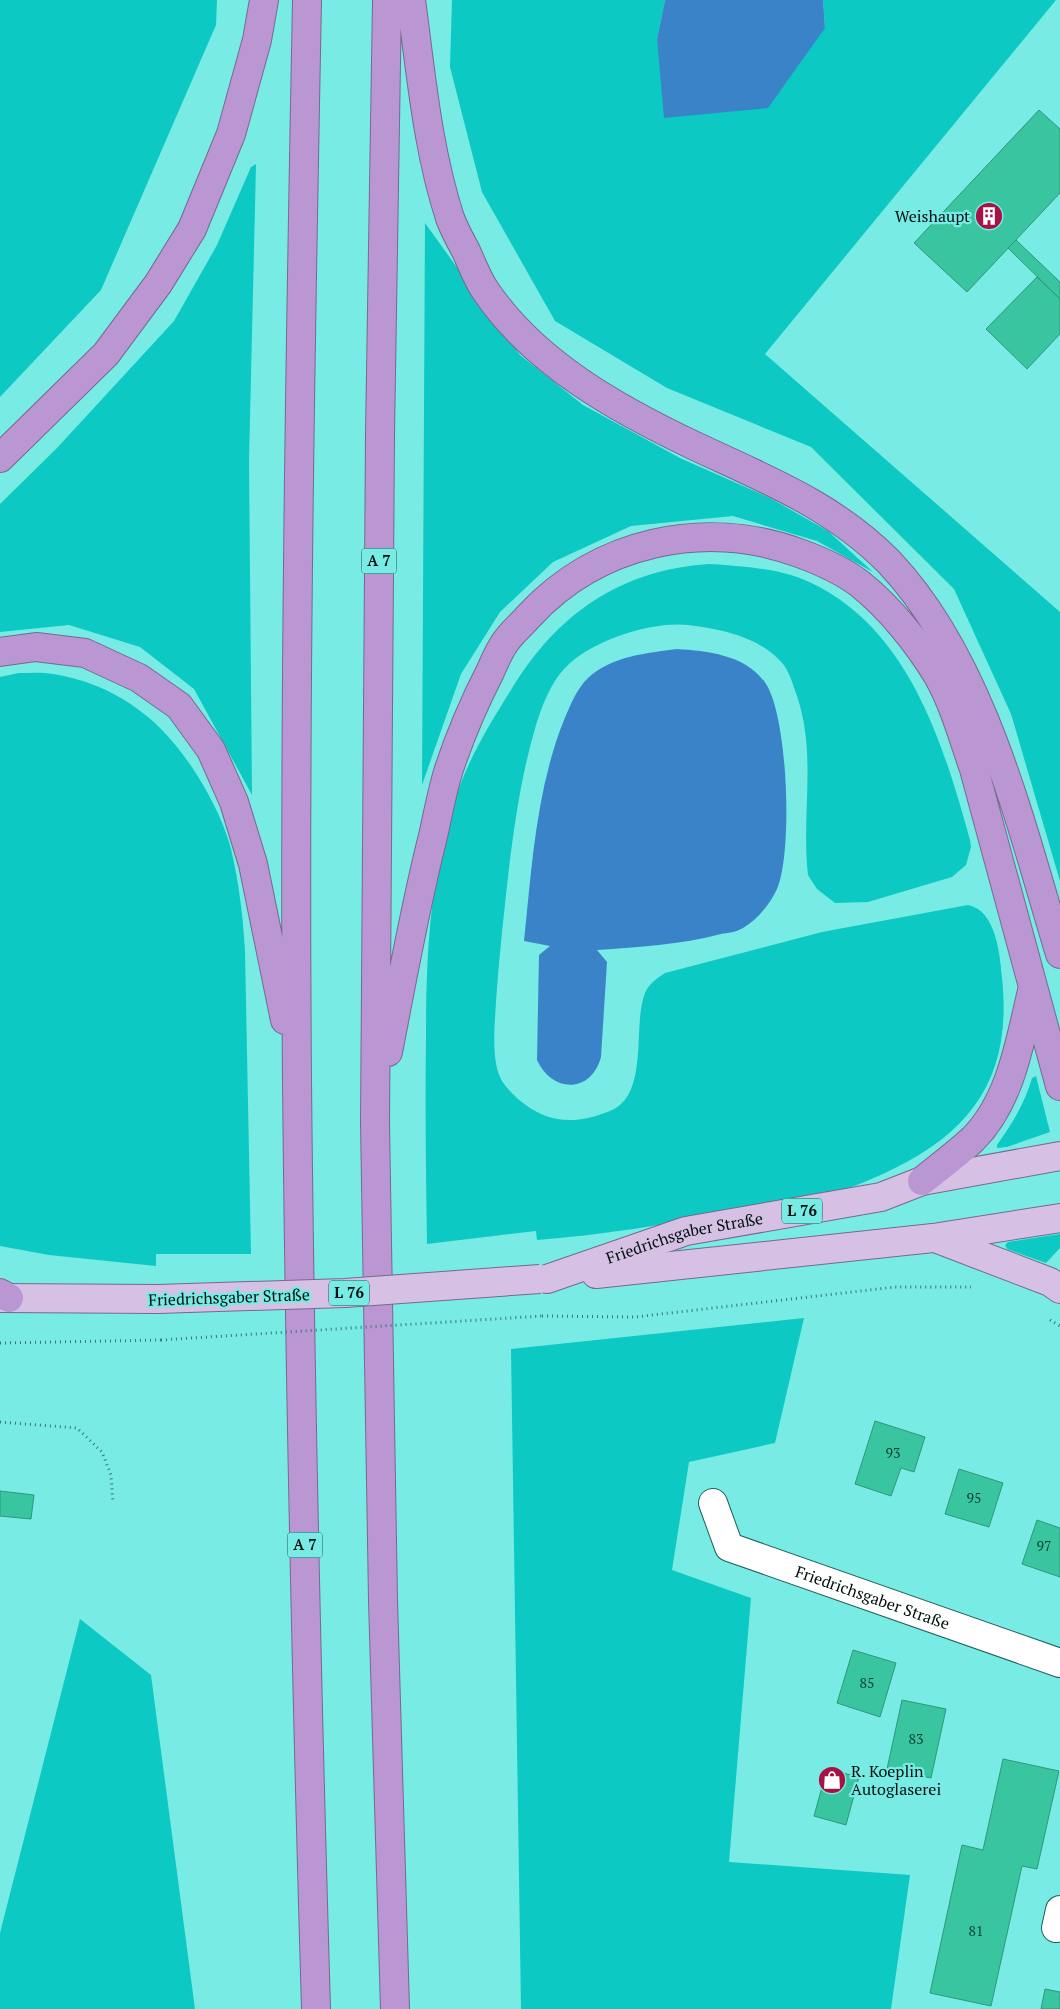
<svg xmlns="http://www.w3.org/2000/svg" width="1060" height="2009" viewBox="0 0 1060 2009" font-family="'PT Serif',serif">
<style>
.green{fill:#0dc9c3}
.water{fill:#3a83c9}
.building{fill:#38c59f;stroke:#2f987b}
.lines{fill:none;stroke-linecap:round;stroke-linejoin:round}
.minor-casing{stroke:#205f5c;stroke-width:30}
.major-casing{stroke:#79688e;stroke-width:30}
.highway-casing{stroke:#79688e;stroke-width:30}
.path{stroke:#397874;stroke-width:3;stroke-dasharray:1 4;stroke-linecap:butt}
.minor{stroke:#fff;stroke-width:28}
.major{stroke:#d6c1e5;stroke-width:28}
.highway{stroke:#ba97d3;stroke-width:28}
.major-bridge-casing{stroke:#79688e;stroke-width:30;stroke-linecap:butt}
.path-bridge{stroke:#397874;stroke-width:3;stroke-dasharray:1 4;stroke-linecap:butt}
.major-bridge{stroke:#d6c1e5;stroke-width:28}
.labels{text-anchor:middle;stroke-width:4.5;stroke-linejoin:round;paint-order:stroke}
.number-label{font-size:14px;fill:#0e3d33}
.shield{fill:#78ebe4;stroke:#24524f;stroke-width:1}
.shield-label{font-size:15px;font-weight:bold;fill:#00100f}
.poi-label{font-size:16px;fill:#00100f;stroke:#78ebe4;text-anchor:end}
.street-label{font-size:16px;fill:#00100f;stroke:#78ebe4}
</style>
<rect width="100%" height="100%" fill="#78ebe4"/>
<path class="green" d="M 0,0 L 217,0 L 216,25 L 101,290 L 0,397 Z
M 452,0 L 665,0 L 657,39 L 825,28 L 823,0 L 1056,0 L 765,354 L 1060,612 L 1060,881 L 1011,714 L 954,589 L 811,447 L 667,388 L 555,321 L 482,192 L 450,67 Z
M 256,164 L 249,461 L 252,795 L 194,689 L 140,647 L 69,625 L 0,632 L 0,504 L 57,448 L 174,321 L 217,245 L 251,167 Z
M 425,223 L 520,355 L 583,405 L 680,458 L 770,498 L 828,531 L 873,572 L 817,541 L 733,516 L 631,526 L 553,562 L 500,612 L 461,674 L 422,785 Z
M 709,564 C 741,566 777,568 807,581 C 908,626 943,742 970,840 L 971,847 L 966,865 L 952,877 L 868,902 L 835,903 L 817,889 L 808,875 C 801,815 817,755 797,696 C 793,685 790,673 783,664 C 761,637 721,629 688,625 C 651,621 590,641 565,668 C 551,682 542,706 536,725 C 522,772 515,820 509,868 C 504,913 499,957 496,1001 C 495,1023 491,1057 500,1077 C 504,1086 511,1092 518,1099 C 547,1124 575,1125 610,1111 C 650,1095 632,1025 645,993 C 649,984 657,978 665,973 L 822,932 L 968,905 C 996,910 1000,955 1002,978 C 1012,1072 976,1129 893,1169 C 869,1181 844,1191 818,1196 C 790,1203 761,1207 732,1212 C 668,1224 603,1235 537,1240 L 536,1231 L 427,1244 C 426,1175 425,1107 426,1039 C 426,952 430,862 462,780 C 475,748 493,719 511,690 C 557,614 620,570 709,564 Z
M 19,673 C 30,673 42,672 53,674 C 120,685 166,723 200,780 C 213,801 225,826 231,849 C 239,883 243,916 245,951 L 251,1254 L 156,1254 L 156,1266 L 49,1255 L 0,1246 L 0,677 Z
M 1036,1076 L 1050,1132 L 1007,1147 L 997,1148 L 997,1145 C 1012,1124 1025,1103 1032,1078 Z
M 1060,1234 L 1060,1248 L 1046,1263 L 1007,1249 L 1005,1245 L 1008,1242 Z
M 804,1318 L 775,1443 L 689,1462 L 672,1570 L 751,1598 L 729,1862 L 910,1875 L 891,2009 L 521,2009 L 511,1349 Z
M 80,1619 L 151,1675 L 195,2009 L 0,2009 L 0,1933 Z"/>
<path class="water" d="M 665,0 L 823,0 L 825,28 L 768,108 L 664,118 L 657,39 Z
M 677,649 C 708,651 747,655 766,684 C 788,718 793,852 777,889 C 770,904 757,920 743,928 C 737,932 727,933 721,934 C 680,945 638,947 597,950 L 607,962 L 601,1057 C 591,1094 552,1093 537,1060 L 539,955 L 550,946 L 524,941 C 532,866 536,790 564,720 C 571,704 576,690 588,678 C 612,656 647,653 677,649 Z"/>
<path class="building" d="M 1039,110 L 1060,129 L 1060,193 L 967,292 L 914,243 Z
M 1016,240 L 1060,282 L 1060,299 L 1008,248 Z
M 1037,277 L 1060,299 L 1060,334 L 1027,369 L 986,329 Z
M 875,1421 L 925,1437 L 914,1472 L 901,1468 L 891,1496 L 855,1484 Z
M 959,1469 L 1003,1483 L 989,1527 L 945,1514 Z
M 0,1491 L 34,1495 L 31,1519 L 0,1516 Z
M 1037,1520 L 1060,1528 L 1060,1577 L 1022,1564 Z
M 853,1650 L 896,1663 L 880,1717 L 837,1703 Z
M 902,1700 L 946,1709 L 931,1778 L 887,1769 Z
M 1003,1759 L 1059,1771 L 1037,1869 L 1022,1866 L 991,2006 L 930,1993 L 962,1845 L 983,1850 Z
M 827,1769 L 859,1777 L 846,1825 L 814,1816 Z
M 1045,1989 L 1060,1992 L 1060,2009 L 1041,2009 Z"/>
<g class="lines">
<defs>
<g id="minor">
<path id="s1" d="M 713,1503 L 729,1547 L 1060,1663"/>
<path d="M 1056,1928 L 1060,1910"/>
</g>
<g id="major">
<path d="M 935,1238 L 1050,1282 L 1060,1289"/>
<path d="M 596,1274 L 933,1238 L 1060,1218"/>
<path id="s2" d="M 547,1279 L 686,1231 L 881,1197 L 922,1181 L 1060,1156"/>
<path d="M 0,1298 L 158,1299"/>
</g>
<path id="highway" d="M 307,0 C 300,360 294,720 297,1080 C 300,1390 307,1700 316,2009
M 387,0 L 380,435 L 375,1123 L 383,1600 L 395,2009
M 411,0 C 421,73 427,147 450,218 C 454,229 460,240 466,251 C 472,264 477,278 485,290 C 534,363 617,409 695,446 C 765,479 833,505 889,562 C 983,661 1021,826 1060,954
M 0,458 L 106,354 L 158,284 L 192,229 L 231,134 L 257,40 L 264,0
M 0,652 L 36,647 L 85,653 L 139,678 L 179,706 L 211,750 L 234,802 L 253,864 L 285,1020
M 388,1052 C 402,980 415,907 433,836 C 438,814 442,791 449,769 C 460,736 474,703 490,672 C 494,663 498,653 504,644 C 510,634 521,625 529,616 C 597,542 704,518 799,553 C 821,561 842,570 860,584 C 890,608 918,643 938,676 C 954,704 963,738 974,769 L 1060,1086
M 922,1181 C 939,1167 957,1154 973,1139 C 1011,1101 1020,1041 1032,991
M 0,1293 L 9,1298"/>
</defs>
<use href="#minor" class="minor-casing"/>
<use href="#major" class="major-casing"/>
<use href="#highway" class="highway-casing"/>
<path class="path" d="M 542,1316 L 635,1317 L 895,1287 L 971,1287
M 1050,1320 L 1060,1326
M 0,1343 L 161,1340
M 0,1422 L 77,1428 L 102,1452 L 111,1475 L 113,1503"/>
<use href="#minor" class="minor"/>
<use href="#major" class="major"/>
<use href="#highway" class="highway"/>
<defs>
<path id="major-bridge" d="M 158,1299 L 345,1293 L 540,1279"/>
</defs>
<use href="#major-bridge" class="major-bridge-casing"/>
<path class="path-bridge" d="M 161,1340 L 542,1316"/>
<use href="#major-bridge" class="major-bridge"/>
</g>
<defs>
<symbol id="building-disc" viewBox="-11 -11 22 22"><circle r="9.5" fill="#a81143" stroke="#78ebe4"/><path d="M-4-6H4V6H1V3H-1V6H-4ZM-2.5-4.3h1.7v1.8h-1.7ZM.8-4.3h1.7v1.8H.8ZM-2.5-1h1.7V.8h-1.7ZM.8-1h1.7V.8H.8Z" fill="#fff"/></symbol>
<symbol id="shop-disc" viewBox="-11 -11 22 22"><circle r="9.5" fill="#a81143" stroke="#78ebe4"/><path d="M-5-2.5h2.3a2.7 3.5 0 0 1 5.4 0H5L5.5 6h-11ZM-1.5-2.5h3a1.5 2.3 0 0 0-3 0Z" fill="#fff"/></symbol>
</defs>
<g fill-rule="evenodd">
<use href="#building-disc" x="973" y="200" width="32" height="32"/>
<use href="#shop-disc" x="816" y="1764" width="32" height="32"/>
</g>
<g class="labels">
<g class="number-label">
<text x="893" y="1458">93</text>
<text x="974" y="1503">95</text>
<text x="1044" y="1551">97</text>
<text x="867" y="1688">85</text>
<text x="916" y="1744">83</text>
<text x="976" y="1936">81</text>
</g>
<g class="shield">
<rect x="361.5" y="548.5" width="35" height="25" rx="4"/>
<rect x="782" y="1198.5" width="40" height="25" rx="4"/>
<rect x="329" y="1280.5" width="40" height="25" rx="4"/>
<rect x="287.5" y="1532.5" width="35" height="25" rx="4"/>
</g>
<g class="shield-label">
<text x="379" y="566">A 7</text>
<text x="802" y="1216">L 76</text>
<text x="349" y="1298">L 76</text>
<text x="305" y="1550">A 7</text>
</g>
<g class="poi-label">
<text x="970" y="222">Weishaupt</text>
<text x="851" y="1777" text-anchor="start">R. Koeplin<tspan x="851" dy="18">Autoglaserei</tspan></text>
</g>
<g class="street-label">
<text dy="6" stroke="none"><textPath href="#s2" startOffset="144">Friedrichsgaber Straße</textPath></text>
<text transform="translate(229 1297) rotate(-2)" y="6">Friedrichsgaber Straße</text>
<text dy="6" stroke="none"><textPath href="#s1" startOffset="199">Friedrichsgaber Straße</textPath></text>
</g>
</g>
</svg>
